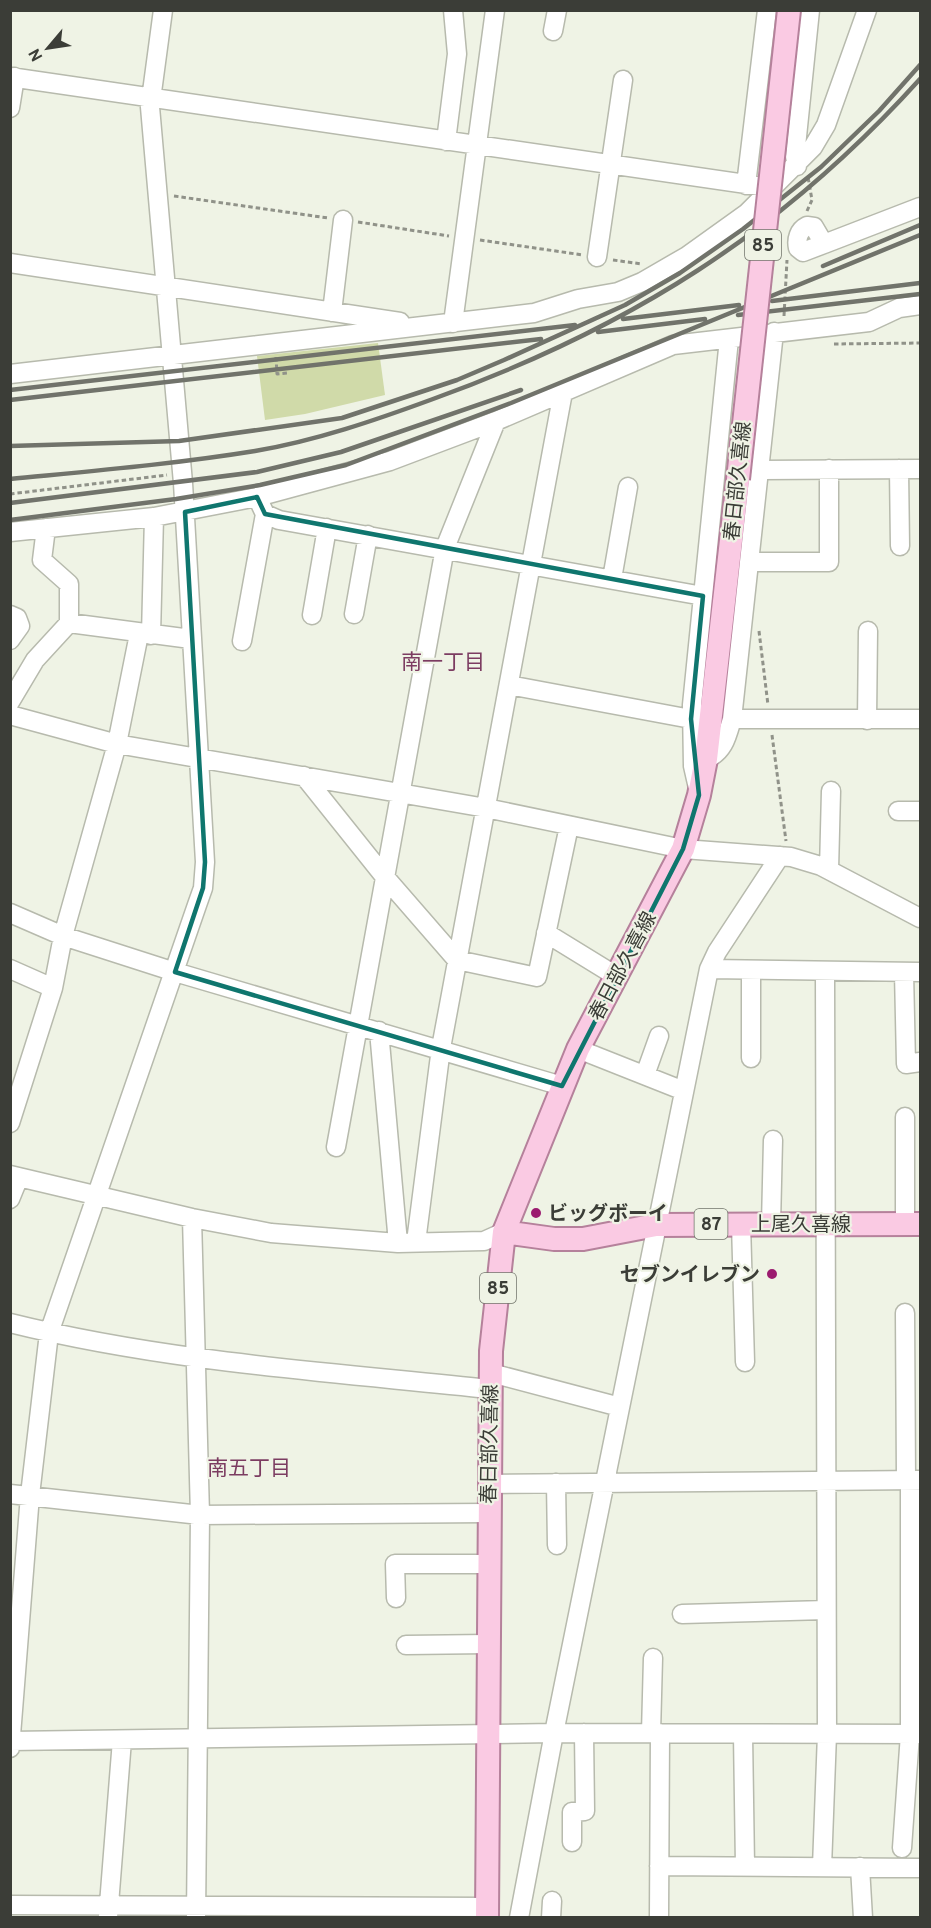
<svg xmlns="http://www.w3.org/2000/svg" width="931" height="1928" viewBox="0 0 931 1928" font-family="Overpass,'Noto Sans JP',sans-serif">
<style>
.green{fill:#d0daa9}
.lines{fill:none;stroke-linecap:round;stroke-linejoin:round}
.minor-casing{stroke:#b7baad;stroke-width:21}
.major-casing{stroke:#b5819b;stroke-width:26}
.path{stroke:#909289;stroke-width:3;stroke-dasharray:4.5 3;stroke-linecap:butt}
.minor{stroke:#fff;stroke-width:18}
.major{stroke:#facae3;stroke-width:22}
.rail{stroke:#71736b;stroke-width:4.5}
.major-bridge-casing{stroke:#b5819b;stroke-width:26;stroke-linecap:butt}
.major-bridge{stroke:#facae3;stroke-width:22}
.marked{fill:none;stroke:#0f766e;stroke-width:4.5;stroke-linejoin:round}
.poi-dot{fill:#9b1b6f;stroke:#eff3e5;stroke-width:2}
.labels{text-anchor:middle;stroke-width:4.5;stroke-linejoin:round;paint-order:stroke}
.shield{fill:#eff3e5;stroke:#71746b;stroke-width:1.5}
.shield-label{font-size:18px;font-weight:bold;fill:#3b3d37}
.street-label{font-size:20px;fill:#3b3d37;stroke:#eff3e5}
.poi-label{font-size:20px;font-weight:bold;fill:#3b3d37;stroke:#eff3e5;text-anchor:start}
.neighbourhood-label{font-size:21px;fill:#7c3c61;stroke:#eff3e5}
</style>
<rect width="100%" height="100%" fill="#eff3e5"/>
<path class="green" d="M 378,343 L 385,395 L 305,414 L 265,420 L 257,356 Z"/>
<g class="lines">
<defs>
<path id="minor" d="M 553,31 L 557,10
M 10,77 L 773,188
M 10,108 L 15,77
M 446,141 L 457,54 L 453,10
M 797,166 L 795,156 L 810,10
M 746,185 L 767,10
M 807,226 L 814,227 L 824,244 L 803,252 L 798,248 C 796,239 799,230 807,226 Z
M 824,244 L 920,207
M 597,257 L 623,80
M 10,263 L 400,322
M 332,312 L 343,220
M 453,323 L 495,10
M 10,374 L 534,313 L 578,299 L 618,292 L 642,282 L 687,256 L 747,213 L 813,147 L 826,125 L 867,10
M 496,421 L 673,345 L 869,322 L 899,308 L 920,305
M 899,469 L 900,546
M 758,470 L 920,469
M 257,497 L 390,461 L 496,421 L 445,548 L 336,1147
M 46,528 L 42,560 L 69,584 L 69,623
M 10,532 L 154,517 L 257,497 L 265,514 L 279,520 L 703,596
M 750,562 L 829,562 L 829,469
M 612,579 L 628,487
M 354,614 L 368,535
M 10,615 L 17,618 L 20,626 L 10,640
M 312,615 L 327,528
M 151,635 L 154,517
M 242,641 L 265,514
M 509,685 L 691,719
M 10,702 L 35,660 L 69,623 L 191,639
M 10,715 L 117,744 L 486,808 L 683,849 L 791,857 L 821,866 L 920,918
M 732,719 L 920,719
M 867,720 L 868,631
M 706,759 C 724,752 727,736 732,719 L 774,332
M 304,776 L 384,876 L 457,960 L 537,977 L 569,826
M 698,788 L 693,766 L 692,705 L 729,339
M 898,811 L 920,811
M 829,870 L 831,791
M 10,913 L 63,936 L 175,972 L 562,1086
M 546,933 L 616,976
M 10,969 L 53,988
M 709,969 L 920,972
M 904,972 L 906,1064 L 920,1062
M 379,1031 L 398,1243
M 578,1049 L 684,1091
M 751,1058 L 751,970
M 645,1075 L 659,1036
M 905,1117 L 905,1224
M 10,1123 L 53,988 L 63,936 L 117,744 L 139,634
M 10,1175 L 192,1218 L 271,1233 L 398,1243 L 484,1241 L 504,1232
M 10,1199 L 19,1177
M 192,1218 L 200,1515 L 196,1918
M 741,1224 L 745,1362
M 771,1224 L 773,1140
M 416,1242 L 441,1048 L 563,392
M 905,1313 L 906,1480
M 10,1323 C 167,1362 330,1372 490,1389
M 491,1373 L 620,1407
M 556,1483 L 557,1545
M 488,1484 L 920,1480
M 10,1494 L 200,1515 L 488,1513
M 396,1598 L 395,1564 L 488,1564
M 682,1614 L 826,1610
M 406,1645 L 488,1644
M 651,1733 L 653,1658
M 743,1734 L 745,1866
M 10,1741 L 554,1733 L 920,1734
M 10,1748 L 30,1495 L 49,1333 L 197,905 L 203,888 L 205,862 L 183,483 L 150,107 L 163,10
M 572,1842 L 572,1812 L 585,1811 L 584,1733
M 902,1848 L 910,1734 L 910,1480
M 659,1866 L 920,1868
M 822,1867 L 827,1734 L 825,972
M 860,1867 L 863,1918
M 10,1905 L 487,1907
M 108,1917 L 122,1740
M 519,1918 L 554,1733 L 709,969 L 717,952 L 780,856
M 551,1918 L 552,1901
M 659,1918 L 660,1733"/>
<path id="major" d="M 504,1232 L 554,1239 L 583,1239 L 656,1225 L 920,1224
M 487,1918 L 491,1351 L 504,1232 L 578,1049 L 683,849 L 699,795 L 706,759 L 738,479"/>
</defs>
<use href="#minor" class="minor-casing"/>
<use href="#major" class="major-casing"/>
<path class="path" d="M 174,196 L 328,218
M 807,211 L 812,200 L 808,177
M 358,222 L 449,236
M 480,240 L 583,255
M 613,260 L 642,264
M 784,316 L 787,260
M 834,344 L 920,343
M 276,357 L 277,374 L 288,373
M 10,494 L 167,475
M 759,631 L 768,705
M 772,735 L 786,841"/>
<use href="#minor" class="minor"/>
<use href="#major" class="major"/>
<path class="rail" d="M 823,266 L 920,225
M 772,301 L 920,283
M 738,315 L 920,294
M 623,319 L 739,305
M 598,332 L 705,319
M 10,390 L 575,325
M 10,400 L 541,339
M 10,446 L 179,441 L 342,418 L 457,380 L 504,360 L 625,305 L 680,273 L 743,229 L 821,167 L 879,111 L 920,65
M 10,479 C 92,471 175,464 255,451 C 315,441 376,420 433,399 C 629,328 780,234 920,79
M 10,503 L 257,472 L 341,452 L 521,390
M 10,520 L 176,499 L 260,485 L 346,465 L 511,403 L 920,235"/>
<defs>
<path id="major-bridge" d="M 738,479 L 789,10"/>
</defs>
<use href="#major-bridge" class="major-bridge-casing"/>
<use href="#major-bridge" class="major-bridge"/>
</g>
<path class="marked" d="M 257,497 L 265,514 L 703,596 L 691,719 L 699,795 L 683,849 L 562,1086 L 175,972 L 203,888 L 205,862 L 185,512 Z"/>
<g class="poi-dot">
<circle cx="536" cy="1213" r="6"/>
<circle cx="772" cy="1274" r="6"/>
</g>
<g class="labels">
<g class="shield">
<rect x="745" y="230" width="36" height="30" rx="4.5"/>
<rect x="694.5" y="1209" width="33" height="30" rx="4.5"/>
<rect x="480" y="1273" width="36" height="30" rx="4.5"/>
</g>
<g class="shield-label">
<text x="763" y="251">85</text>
<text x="711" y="1230">87</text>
<text x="498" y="1294">85</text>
</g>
<g class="street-label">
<text transform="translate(737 481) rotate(-84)" y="7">春日部久喜線</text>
<text transform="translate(622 966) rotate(-62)" y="7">春日部久喜線</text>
<text x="801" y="1231">上尾久喜線</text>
<text transform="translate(489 1444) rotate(-89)" y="7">春日部久喜線</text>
</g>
<g class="poi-label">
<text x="548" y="1220">ビッグボーイ</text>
<text x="760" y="1281" text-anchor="end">セブンイレブン</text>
</g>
<g class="neighbourhood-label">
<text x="443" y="669">南一丁目</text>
<text x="249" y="1475">南五丁目</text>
</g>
</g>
<rect width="931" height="1928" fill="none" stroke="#3b3d37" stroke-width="24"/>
<g transform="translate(48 48) rotate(241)" stroke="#eff3e5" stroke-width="4.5" paint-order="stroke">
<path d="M0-4.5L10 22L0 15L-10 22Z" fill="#3b3d37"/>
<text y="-9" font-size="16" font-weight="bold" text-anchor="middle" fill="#3b3d37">N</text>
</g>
</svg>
